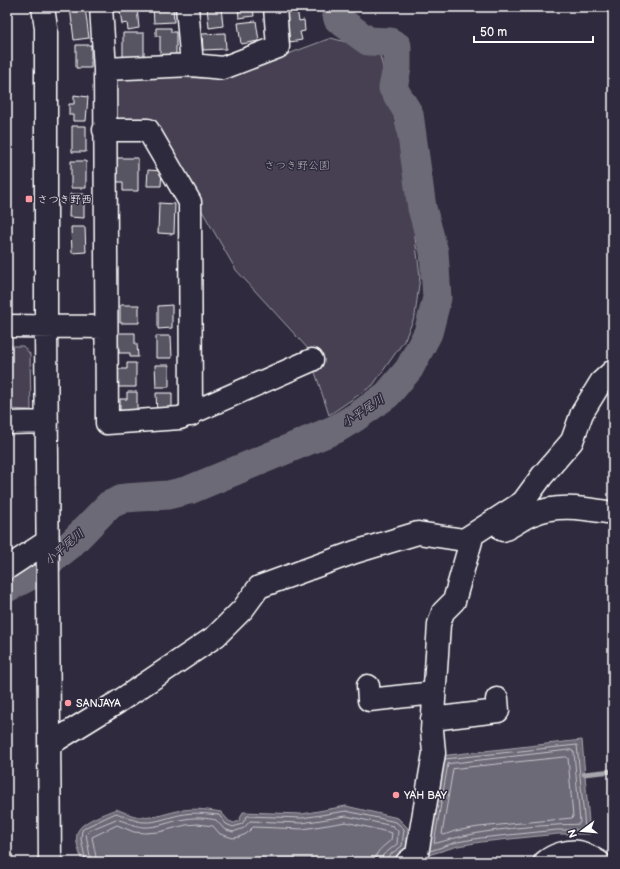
<svg xmlns="http://www.w3.org/2000/svg" width="620" height="869" viewBox="0 0 620 869" font-family="'Balsamiq Sans','Klee One',sans-serif">
<style>
.green{fill:#464152;stroke:#a2a0a8}
.water{fill:#6d6a77;stroke:#a7a6ad}
.lines{fill:none;stroke-linecap:round;stroke-linejoin:round}
.shore{stroke:#c5c3c9;stroke-width:1}
.stream{stroke:#a7a6ad;stroke-width:5}
.river{stroke:#6d6a77;stroke-width:29}
.building{fill:#595564;stroke:#fff}
.minor-casing{stroke:#fff;stroke-width:25}
.minor{stroke:#2f2a3d;stroke-width:22}
.poi-dot{fill:#ff9aa2;stroke:#2f2a3d;stroke-width:1.5}
.labels{text-anchor:middle;stroke-width:3;stroke-linejoin:round;paint-order:stroke}
.park-label{font-size:11px;fill:#b5b3ba;stroke:#2f2a3d}
.poi-label{font-size:11px;fill:#fff;stroke:#2f2a3d;text-anchor:start}
.water-label{font-size:12px;font-style:italic;fill:#b6b4bb;stroke:#2f2a3d}
</style>
<rect width="100%" height="100%" fill="#2f2a3d"/>
<filter id="ink" filterUnits="userSpaceOnUse"><feTurbulence type="fractalNoise" baseFrequency=".025" numOctaves="2"/><feDisplacementMap in="SourceGraphic" scale="8" xChannelSelector="R" yChannelSelector="G"/><feConvolveMatrix kernelMatrix="1 2 1 2 8 2 1 2 1" color-interpolation-filters="sRGB"/></filter>
<g filter="url(#ink)">
<path class="green" d="M 331,38 L 379,51 L 397,128 L 412,214 L 420,276 L 415,316 L 404,341 L 373,385 L 329,415 L 314,369 L 310,351 L 236,270 L 152,124 L 110,121 L 112,76 L 204,78 L 256,66 Z
M 7,346 L 23,346 L 30,354 L 31,410 L 7,409 Z"/>
<path class="water" d="M 582,740 L 590,834 L 558,834 L 481,842 L 458,846 L 422,857 L 440,756 Z
M 346,806 L 398,818 L 408,828 L 406,849 L 387,862 L 82,862 C 80,853 75,842 77,834 C 78,822 107,813 116,809 C 124,812 132,816 140,817 C 156,819 168,812 183,810 C 196,808 209,810 221,812 L 229,821 L 234,823 L 239,821 L 243,812 L 302,814 Z"/>
<g class="lines">
<path class="shore" d="M 571,750 L 574,752 L 580,822 L 579,824 C 571,825 564,824 557,825 C 517,827 475,831 437,843 L 434,843 L 448,764 Z
M 566,757 L 568,758 L 573,817 L 572,818 L 479,827 L 455,831 L 444,835 L 442,834 L 453,769 Z
M 430,851 L 457,842 L 480,838 L 557,830 L 583,830 L 585,828 L 577,745 L 445,759
M 86,862 L 81,839 L 82,830 L 88,826 L 116,813 C 125,816 133,821 143,822 C 158,823 170,816 185,814 C 196,812 207,814 219,815 L 226,824 L 233,827 L 242,824 L 247,816 L 302,818 L 346,811 L 396,822 L 404,829 L 402,846 L 387,857 L 386,862
M 91,862 L 86,834 L 90,830 L 116,819 C 125,821 133,826 143,827 C 158,828 170,821 185,819 C 196,817 206,818 216,820 L 224,829 L 233,832 L 244,828 L 250,821 L 302,823 L 346,816 L 393,826 L 398,831 L 397,844 L 383,855 L 381,862
M 97,862 L 92,837 L 117,825 L 134,832 L 145,833 L 159,832 L 186,825 L 198,824 L 213,826 L 220,834 L 233,838 L 239,837 L 246,834 L 253,827 L 303,829 L 346,822 L 392,833 L 391,840 C 383,847 375,851 375,862"/>
<path class="stream" d="M 584,774 L 613,771"/>
<path class="river" d="M 7,588 L 32,575 L 70,545 L 109,505 L 125,498 L 168,495 L 189,490 L 336,429 L 356,417 L 387,395 L 409,369 L 428,333 L 437,298 L 434,252 L 422,208 L 409,114 L 393,88 L 397,68 L 397,46 L 390,42 L 368,41 L 338,19 L 335,7"/>
</g>
<path class="building" d="M 70,7 L 85,7 L 89,38 L 74,40 Z
M 125,7 L 137,7 L 139,28 L 128,30 L 127,23 L 122,24 L 120,11 L 125,10 Z
M 153,7 L 173,7 L 174,22 L 154,23 Z
M 207,7 L 221,7 L 223,26 L 209,28 Z
M 238,7 L 253,7 L 254,16 L 239,18 Z
M 297,9 L 299,21 L 304,20 L 305,31 L 300,32 L 302,40 L 290,42 L 285,11 Z
M 256,21 L 259,41 L 241,44 L 238,23 Z
M 156,28 L 171,28 L 171,32 L 176,32 L 176,55 L 160,55 L 160,36 L 156,36 Z
M 123,33 L 144,33 L 144,58 L 123,58 Z
M 225,33 L 226,49 L 203,50 L 202,34 Z
M 76,45 L 91,45 L 91,68 L 76,68 Z
M 74,95 L 88,97 L 86,121 L 73,121 L 73,115 L 69,115 L 69,104 L 74,104 Z
M 72,126 L 86,126 L 86,152 L 72,152 Z
M 115,158 L 138,158 L 138,191 L 123,191 L 123,182 L 115,182 Z
M 71,161 L 86,161 L 86,188 L 71,188 Z
M 148,170 L 162,171 L 161,186 L 147,186 Z
M 70,194 L 84,194 L 84,218 L 69,217 Z
M 159,203 L 175,204 L 174,234 L 158,233 Z
M 71,227 L 85,227 L 86,252 L 72,253 Z
M 120,305 L 139,305 L 139,323 L 120,323 Z
M 172,305 L 172,328 L 158,329 L 158,306 Z
M 118,333 L 135,333 L 135,344 L 137,344 L 138,357 L 130,357 L 130,353 L 119,353 Z
M 156,336 L 171,336 L 172,358 L 156,358 Z
M 127,363 L 136,363 L 136,387 L 118,387 L 117,369 L 127,369 Z
M 155,365 L 169,365 L 169,387 L 156,387 Z
M 127,392 L 137,392 L 137,413 L 120,413 L 120,399 L 127,399 Z
M 156,393 L 172,393 L 172,416 L 157,416 Z"/>
<g class="lines">
<defs>
<path id="minor" d="M 43,7 L 46,28 L 46,327 L 50,862
M 101,7 L 105,69 L 107,423 L 180,418 L 312,360
M 187,7 L 192,65
M 105,69 L 192,65 L 223,68 L 278,47 L 275,7
M 104,130 L 148,130 L 190,202 L 191,415
M 7,326 L 106,327
M 7,423 L 47,422
M 503,530 C 513,526 522,518 533,514 C 559,503 586,509 613,513
M 7,568 L 48,541
M 368,686 L 369,700 L 434,693
M 432,719 L 498,711 L 497,699
M 50,744 L 118,702 L 216,636 L 243,609 L 259,587 L 355,552 L 418,533 L 464,540 L 523,502 L 542,476 L 572,441 L 582,413 L 601,382 L 613,371
M 407,862 L 417,854 L 434,753 L 432,730 L 439,624 L 443,612 L 454,601 L 471,541
M 545,862 C 553,855 568,850 579,852 C 585,853 593,859 599,862"/>
</defs>
<use href="#minor" class="minor-casing"/>
<use href="#minor" class="minor"/>
</g>
</g>
<g class="poi-dot">
<rect x="25" y="195" width="8" height="8" rx="2"/>
<circle cx="68" cy="703" r="4"/>
<circle cx="396" cy="795" r="4"/>
</g>
<g class="labels">
<g class="park-label">
<text x="297" y="169">さつき野公園</text>
</g>
<g class="poi-label">
<text x="37" y="203">さつき野西</text>
<text x="76" y="707">SANJAYA</text>
<text x="404" y="799">YAH BAY</text>
</g>
<g class="water-label">
<text transform="translate(363 411) rotate(-34)" y="4">小平尾川</text>
<text transform="translate(64 547) rotate(-41)" y="4">小平尾川</text>
</g>
</g>
<rect width="620" height="869" fill="none" stroke="#2f2a3d" stroke-width="24"/>
<rect x="12" y="12" width="596" height="845" fill="none" stroke="#fff" stroke-width="1.5" filter="url(#ink)"/>
<g transform="translate(582 831) rotate(254)" stroke="#2f2a3d" stroke-width="3" paint-order="stroke">
<path d="M0-3L7 15L0 10L-7 15Z" fill="#ffffff"/>
<text y="-6" font-size="11" font-weight="bold" text-anchor="middle" fill="#ffffff">N</text>
</g>
<path d="M474 36v6h119v-6" fill="none" stroke="#ffffff" stroke-width="2"/>
<text x="480" y="36" font-size="12" fill="#ffffff" stroke="#2f2a3d" stroke-width="3" paint-order="stroke">50 m</text>
</svg>
